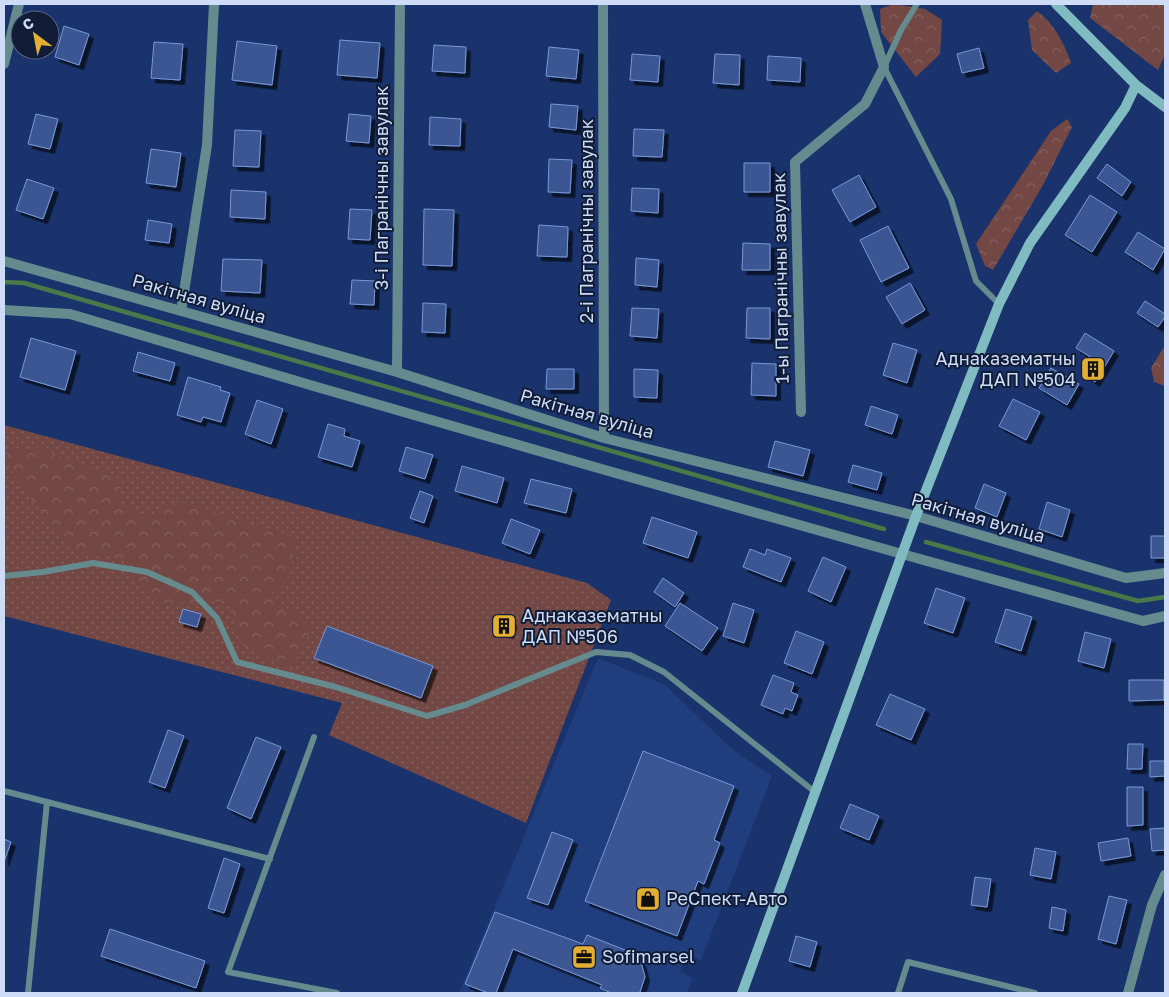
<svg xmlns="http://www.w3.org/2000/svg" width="1169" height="997" viewBox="0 0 1169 997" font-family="'Golos Text',sans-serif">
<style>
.built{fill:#203d7d}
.grass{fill:url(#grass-dots)}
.forest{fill:url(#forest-crowns)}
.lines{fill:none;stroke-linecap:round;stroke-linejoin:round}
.stream{stroke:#497948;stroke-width:4.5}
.building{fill:#3a5692;stroke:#7898d9;filter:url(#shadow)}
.lane{stroke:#668b8f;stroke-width:6}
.street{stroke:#668b8f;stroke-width:10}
.secondary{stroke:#7fbbc1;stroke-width:10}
.labels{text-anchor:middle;stroke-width:4;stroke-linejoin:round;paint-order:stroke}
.street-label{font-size:18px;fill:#cedcf8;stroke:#111d37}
.poi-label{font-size:18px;fill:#cedcf8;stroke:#111d37;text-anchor:start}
</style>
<defs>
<pattern id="grass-dots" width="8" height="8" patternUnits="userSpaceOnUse" patternTransform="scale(1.25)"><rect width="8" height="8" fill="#724744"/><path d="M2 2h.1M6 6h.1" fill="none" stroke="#856160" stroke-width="1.8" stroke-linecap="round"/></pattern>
<pattern id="forest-crowns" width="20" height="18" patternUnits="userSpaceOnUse" patternTransform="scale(1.25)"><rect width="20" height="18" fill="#724744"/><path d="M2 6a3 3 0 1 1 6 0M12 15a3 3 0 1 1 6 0" fill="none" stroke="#856160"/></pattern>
<filter id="shadow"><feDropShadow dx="4.5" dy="4.5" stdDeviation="0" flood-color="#0009"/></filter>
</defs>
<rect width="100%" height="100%" fill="#1a336c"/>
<path class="built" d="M 598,658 L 665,685 L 732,749 L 772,776 L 701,960 L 687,955 L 684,960 L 680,972 L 693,978 L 687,993 L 459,993 Z"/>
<path class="grass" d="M 4,425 L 587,583 L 611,600 L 526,823 L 329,735 L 342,703 L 4,616 Z"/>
<path class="forest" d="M 894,4 L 925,9 L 942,20 L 940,54 L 916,77 L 881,32 L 880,9 Z
M 1093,4 L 1165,4 L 1165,55 L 1158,70 L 1090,18 Z
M 1037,11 C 1055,24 1064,43 1071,63 L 1056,73 L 1032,50 L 1028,20 Z
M 1067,119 L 1072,127 L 1043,185 L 993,270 L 985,266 L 976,244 L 1051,131 Z
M 1165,345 L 1165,386 L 1154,382 L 1151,368 Z
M 36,447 L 123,480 L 117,503 L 149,516 L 177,501 L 296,537 L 290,576 L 270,595 L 312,627 L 291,671 L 243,645 L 227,601 L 163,604 L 134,583 L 125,559 L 71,551 L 39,508 L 15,480 L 5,451 Z"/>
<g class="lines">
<path class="stream" d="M 4,282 L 24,283 L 884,529
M 926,542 L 1138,601 L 1165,597"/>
</g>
<path class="building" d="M 64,26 L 89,34 L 79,65 L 55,57 Z
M 340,40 L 380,43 L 377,78 L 337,75 Z
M 237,41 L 277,46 L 272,85 L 232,80 Z
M 154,42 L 183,44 L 180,80 L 151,78 Z
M 434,45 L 466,47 L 465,73 L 432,71 Z
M 549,47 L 579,50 L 576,79 L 546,76 Z
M 979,48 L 984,68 L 962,73 L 957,54 Z
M 632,54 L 660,56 L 658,82 L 630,80 Z
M 715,54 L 740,55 L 739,85 L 713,83 Z
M 768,56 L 801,58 L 800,82 L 767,80 Z
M 551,104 L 578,106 L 576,130 L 549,127 Z
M 36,114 L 58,119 L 50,149 L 28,144 Z
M 349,114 L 371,116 L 369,143 L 346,141 Z
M 430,117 L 461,119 L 460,146 L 429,145 Z
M 634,129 L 664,130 L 662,157 L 633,156 Z
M 235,130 L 261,131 L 259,167 L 233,166 Z
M 151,149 L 181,153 L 176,187 L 146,183 Z
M 549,159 L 572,160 L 570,193 L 548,192 Z
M 744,163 L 770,163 L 770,192 L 744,192 Z
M 1107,164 L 1131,182 L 1122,196 L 1097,178 Z
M 859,175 L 876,207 L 850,222 L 832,190 Z
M 27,179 L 54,188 L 43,219 L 16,210 Z
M 632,188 L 659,189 L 658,213 L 631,211 Z
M 231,190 L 266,192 L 265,219 L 230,217 Z
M 1090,195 L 1117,212 L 1092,252 L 1065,235 Z
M 350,209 L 372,210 L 370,240 L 348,239 Z
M 424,209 L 454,210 L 452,266 L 423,265 Z
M 148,220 L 172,224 L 169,243 L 145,240 Z
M 539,225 L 568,227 L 567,257 L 537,256 Z
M 888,226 L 909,268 L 881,282 L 860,240 Z
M 1138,232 L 1165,249 L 1153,270 L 1125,252 Z
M 743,243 L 770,244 L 770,270 L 742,270 Z
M 636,258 L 659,260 L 657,287 L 635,285 Z
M 223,259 L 262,260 L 260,293 L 221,291 Z
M 352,280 L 375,281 L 374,305 L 350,304 Z
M 910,283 L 925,310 L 902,324 L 886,297 Z
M 1145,301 L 1165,314 L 1165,317 L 1158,327 L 1137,313 Z
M 423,303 L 446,304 L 445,333 L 422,332 Z
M 632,308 L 659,309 L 657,338 L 630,336 Z
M 747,308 L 770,308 L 770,339 L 746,338 Z
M 1085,333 L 1114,351 L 1105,366 L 1076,348 Z
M 31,338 L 76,351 L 65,390 L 20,377 Z
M 893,343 L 917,350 L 907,383 L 883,375 Z
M 138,352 L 175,363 L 170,381 L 133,371 Z
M 1090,357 L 1105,366 L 1095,382 L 1081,372 Z
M 752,363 L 776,364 L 776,396 L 751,395 Z
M 1051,368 L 1079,384 L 1067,405 L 1039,388 Z
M 547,369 L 574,369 L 574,389 L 546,389 Z
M 634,369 L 658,370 L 657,398 L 634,397 Z
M 188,377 L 221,387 L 220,390 L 230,393 L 221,422 L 203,417 L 201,422 L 177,415 Z
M 1013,399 L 1040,412 L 1026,440 L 999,426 Z
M 257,400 L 283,409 L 271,444 L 245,434 Z
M 871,406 L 898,415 L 892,434 L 865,425 Z
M 328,424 L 345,429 L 344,436 L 360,441 L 352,467 L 318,457 Z
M 775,441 L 810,450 L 803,476 L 768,467 Z
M 406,447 L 433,455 L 425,479 L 399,471 Z
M 853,465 L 882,473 L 877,490 L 848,482 Z
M 462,466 L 504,478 L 497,503 L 455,491 Z
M 531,479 L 572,489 L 566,513 L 524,503 Z
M 984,484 L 1006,493 L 997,517 L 975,508 Z
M 420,491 L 433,496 L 424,523 L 410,518 Z
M 1047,502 L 1070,510 L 1062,537 L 1039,529 Z
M 652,517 L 697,532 L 688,558 L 643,543 Z
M 511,519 L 540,530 L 530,554 L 502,543 Z
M 1151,536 L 1165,536 L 1165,558 L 1151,558 Z
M 750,549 L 765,555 L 767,549 L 791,558 L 781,582 L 743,567 Z
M 823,557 L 846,567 L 831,602 L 808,591 Z
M 663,578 L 684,593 L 675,607 L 654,592 Z
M 936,588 L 965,598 L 953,633 L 924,623 Z
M 680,603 L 718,628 L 702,651 L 665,626 Z
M 733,603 L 754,610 L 744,643 L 723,636 Z
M 183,609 L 201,614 L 197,627 L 179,622 Z
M 1006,609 L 1032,617 L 1021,651 L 995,642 Z
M 499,618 L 513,622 L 509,634 L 496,631 Z
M 327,626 L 433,666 L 421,698 L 314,658 Z
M 796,631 L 824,642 L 812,674 L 784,663 Z
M 1085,632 L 1111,639 L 1104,668 L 1078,661 Z
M 773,675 L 794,683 L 791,692 L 798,695 L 792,711 L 785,708 L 783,714 L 761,705 Z
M 1129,680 L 1164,680 L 1164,700 L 1129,701 Z
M 890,694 L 925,709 L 911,740 L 876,725 Z
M 168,730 L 184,736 L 165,788 L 149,782 Z
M 256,737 L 281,747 L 251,819 L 227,808 Z
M 1128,744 L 1143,744 L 1142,769 L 1127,769 Z
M 643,751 L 734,786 L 714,840 L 720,843 L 704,884 L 698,881 L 677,936 L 585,901 Z
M 1150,761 L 1165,761 L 1165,776 L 1150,777 Z
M 1127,787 L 1143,787 L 1143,825 L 1127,826 Z
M 850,804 L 879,816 L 869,840 L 840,828 Z
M 1165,828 L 1165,850 L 1152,851 L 1150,829 Z
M 552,832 L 573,840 L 548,905 L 527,898 Z
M 1128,838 L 1131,856 L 1101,861 L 1098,843 Z
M 4,839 L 11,842 L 4,862 Z
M 1035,848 L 1056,852 L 1051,879 L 1030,875 Z
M 224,858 L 240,864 L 224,913 L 208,908 Z
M 975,877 L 991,879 L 987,907 L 971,905 Z
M 1109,896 L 1127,900 L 1116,944 L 1098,939 Z
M 1052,907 L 1066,910 L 1063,931 L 1049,928 Z
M 495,912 L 583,944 L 587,935 L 630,952 L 641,962 L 645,977 L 640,992 L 637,993 L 611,993 L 600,988 L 602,985 L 513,949 L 496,993 L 488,993 L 465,984 Z
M 110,929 L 205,961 L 196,988 L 101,956 Z
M 796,936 L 817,942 L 810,967 L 789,961 Z"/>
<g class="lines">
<path class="lane" d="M 917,4 L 901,30 L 884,67 L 951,199 L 976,281 L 999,304
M 4,576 L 43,572 L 93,563 L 147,572 L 192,592 L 217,618 L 237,662 L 336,687 L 427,716 L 465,705 L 596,652 L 630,655 L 664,672 L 815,792
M 314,737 L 228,972 L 337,993
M 4,791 L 270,859
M 28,993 L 47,802
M 898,993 L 908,962 L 1035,993"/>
<path class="street" d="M 603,4 L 604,438
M 4,64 L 19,4
M 4,261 L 397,372 L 604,438 L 916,516 L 1126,578 L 1165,573
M 4,310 L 70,314 L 317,387 L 605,470 L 902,554 L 1143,621 L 1165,616
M 181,311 L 207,145 L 214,4
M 397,372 L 400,4
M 801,412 L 795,162 L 865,104 L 884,67 L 865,4
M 1128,993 L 1152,905 L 1165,875"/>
<path class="secondary" d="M 1056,4 L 1136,85 L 1165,107
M 742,993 L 916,516 L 999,304 L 1030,243 L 1125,108 L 1136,85"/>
</g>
<defs>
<symbol id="building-square" viewBox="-11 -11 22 22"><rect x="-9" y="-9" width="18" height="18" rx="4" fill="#e3ae34" stroke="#111d37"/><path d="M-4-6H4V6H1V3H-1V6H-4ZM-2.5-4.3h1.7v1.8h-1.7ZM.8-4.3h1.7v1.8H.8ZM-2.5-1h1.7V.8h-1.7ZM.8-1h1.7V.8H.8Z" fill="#111"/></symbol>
<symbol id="shop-square" viewBox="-11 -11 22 22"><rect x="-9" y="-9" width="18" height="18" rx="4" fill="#e3ae34" stroke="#111d37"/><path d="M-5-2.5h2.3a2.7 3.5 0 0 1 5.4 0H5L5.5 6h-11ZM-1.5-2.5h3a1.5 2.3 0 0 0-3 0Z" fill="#111"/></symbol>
<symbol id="office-square" viewBox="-11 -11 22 22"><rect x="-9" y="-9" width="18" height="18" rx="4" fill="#e3ae34" stroke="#111d37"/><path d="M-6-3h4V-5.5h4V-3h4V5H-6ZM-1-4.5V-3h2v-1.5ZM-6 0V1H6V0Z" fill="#111"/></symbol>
</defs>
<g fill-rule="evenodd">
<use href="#building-square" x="1079" y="355" width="28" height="28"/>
<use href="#building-square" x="490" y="612" width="28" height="28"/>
<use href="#shop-square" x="634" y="885" width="28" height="28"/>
<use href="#office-square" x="570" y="943" width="28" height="28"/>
</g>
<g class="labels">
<g class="street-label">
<text transform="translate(382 188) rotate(-90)" y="6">3-і Пагранічны завулак</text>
<text transform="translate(587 221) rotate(-90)" y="6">2-і Пагранічны завулак</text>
<text transform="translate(781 278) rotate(-91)" y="6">1-ы Пагранічны завулак</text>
<text transform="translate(199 299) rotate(16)" y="6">Ракітная вуліца</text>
<text transform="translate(587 414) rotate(16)" y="6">Ракітная вуліца</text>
<text transform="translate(978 518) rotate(16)" y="6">Ракітная вуліца</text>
</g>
<g class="poi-label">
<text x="1076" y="365" text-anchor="end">Аднаказематны<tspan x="1076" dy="21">ДАП №504</tspan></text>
<text x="522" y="622">Аднаказематны<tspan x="522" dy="21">ДАП №506</tspan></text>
<text x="666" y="905">РеСпект-Авто</text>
<text x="602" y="963">Sofimarsel</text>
</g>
</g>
<rect width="1169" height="997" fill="none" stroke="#cedcf8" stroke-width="10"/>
<g transform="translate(35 35) rotate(328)"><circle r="24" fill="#111d37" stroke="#5d6984"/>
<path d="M0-4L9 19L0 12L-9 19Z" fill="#e3ae34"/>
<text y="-8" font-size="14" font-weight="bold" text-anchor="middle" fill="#cedcf8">С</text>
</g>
</svg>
